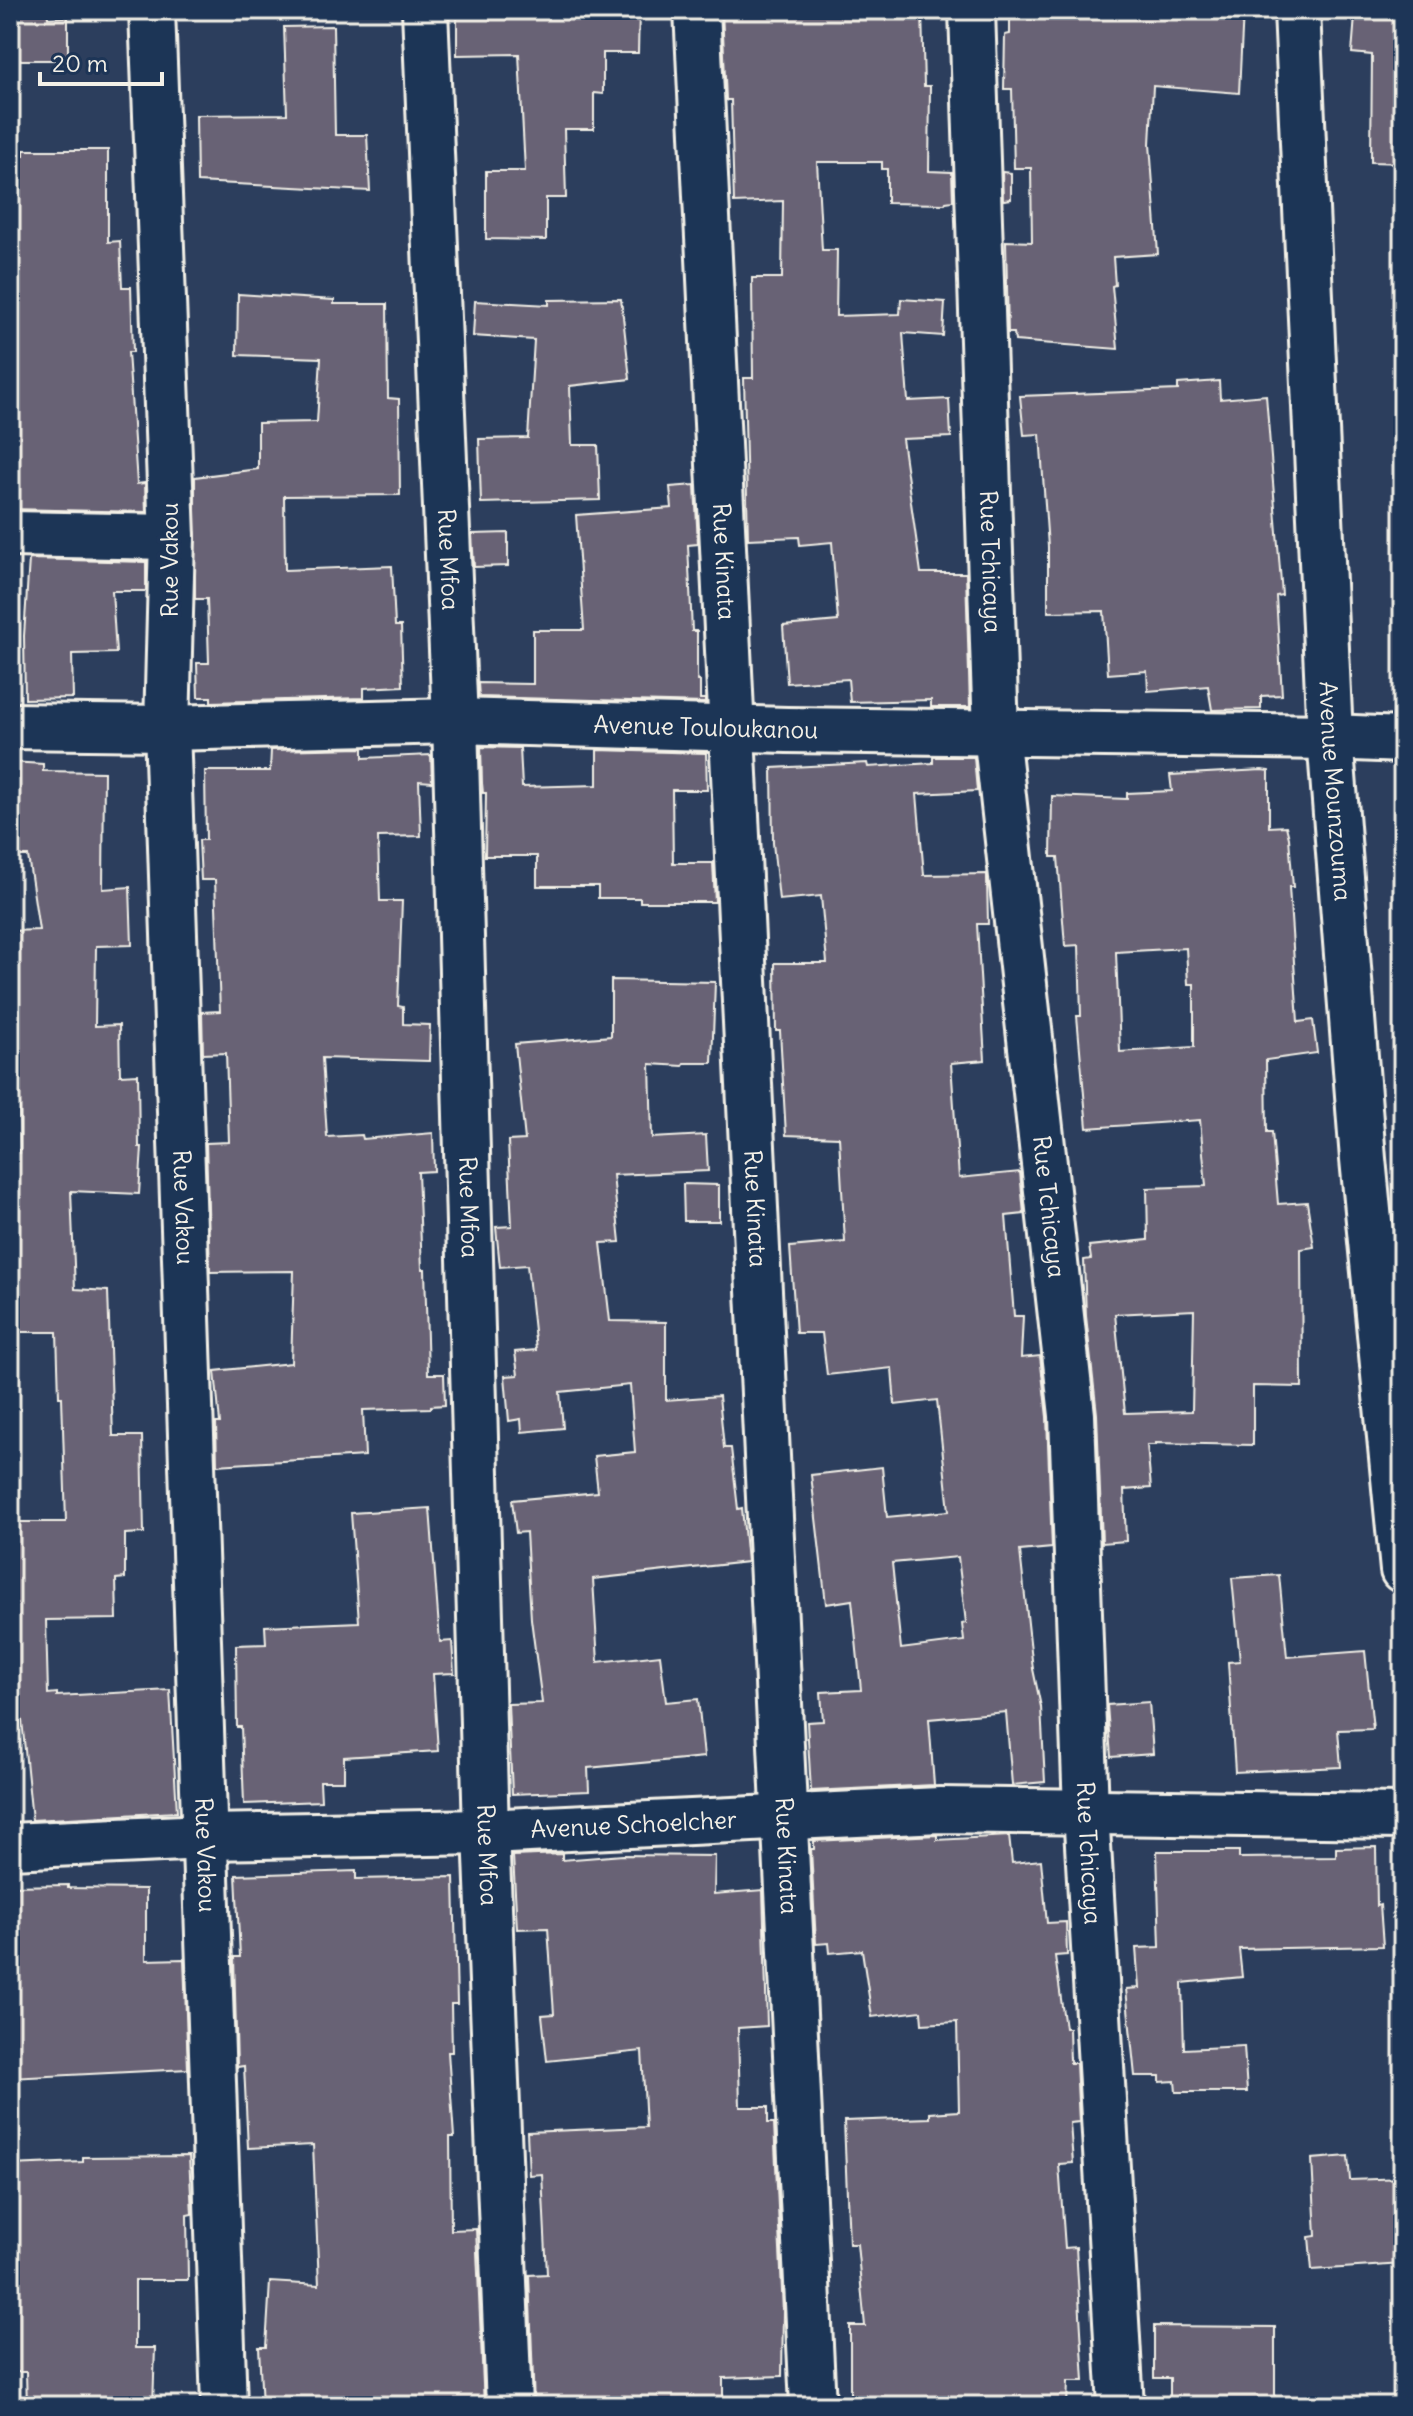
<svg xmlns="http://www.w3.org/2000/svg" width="1413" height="2416" viewBox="0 0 1413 2416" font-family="Delius,sans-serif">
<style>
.building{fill:#676275;stroke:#f4f1e8;stroke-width:2;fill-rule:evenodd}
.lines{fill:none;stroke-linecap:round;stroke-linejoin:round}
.minor-casing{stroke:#f4f1e8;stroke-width:50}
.minor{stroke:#1d3557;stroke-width:44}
.labels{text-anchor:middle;stroke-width:8;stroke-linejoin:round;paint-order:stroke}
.street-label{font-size:24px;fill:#f4f1e8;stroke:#1d3557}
</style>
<rect width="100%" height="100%" fill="#2c3e5d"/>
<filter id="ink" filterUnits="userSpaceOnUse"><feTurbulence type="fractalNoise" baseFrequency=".0125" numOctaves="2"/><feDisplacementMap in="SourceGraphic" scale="16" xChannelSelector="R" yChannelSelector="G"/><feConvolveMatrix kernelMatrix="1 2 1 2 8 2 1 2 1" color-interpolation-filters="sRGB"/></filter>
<g filter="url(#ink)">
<path class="building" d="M 14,10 L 47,10 L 48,18 L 68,17 L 68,60 L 14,60 Z
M 457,10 L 639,10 L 638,53 L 603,53 L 603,94 L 594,93 L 594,129 L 564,129 L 566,198 L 546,198 L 546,240 L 486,239 L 486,171 L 525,171 L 519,54 L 457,55 Z
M 722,10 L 922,10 L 924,86 L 930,86 L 929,171 L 952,172 L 953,201 L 946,202 L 945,204 L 887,203 L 887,169 L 882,169 L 882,162 L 817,162 L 822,250 L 837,250 L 836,316 L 900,314 L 901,299 L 945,302 L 943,336 L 903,333 L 908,401 L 949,399 L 951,437 L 902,439 L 921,573 L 966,573 L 970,707 L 931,707 L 931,700 L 850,702 L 848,679 L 787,683 L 783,626 L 838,621 L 832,542 L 800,545 L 799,537 L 748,539 L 744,378 L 753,378 L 752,278 L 782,278 L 783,201 L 734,203 L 731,100 L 726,100 Z
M 1010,10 L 1243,10 L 1239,93 L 1153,86 L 1150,144 L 1158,254 L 1113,257 L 1115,285 L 1112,286 L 1118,349 L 1015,341 L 1014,333 L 1008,333 L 1006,241 L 1032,242 L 1031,168 L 1014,168 L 1012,89 L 1004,89 L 1005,35 L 1010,34 Z
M 1355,16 L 1403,20 L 1403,163 L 1371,162 L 1372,55 L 1352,53 Z
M 333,26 L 335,135 L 367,135 L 370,191 L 197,182 L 196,115 L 287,114 L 284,27 Z
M 24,150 L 108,150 L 108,242 L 120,241 L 122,287 L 131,287 L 133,352 L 128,352 L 137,484 L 145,483 L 146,512 L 10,509 L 10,287 L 16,287 L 13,156 L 24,155 Z
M 1002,172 L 1011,173 L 1011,199 L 1003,200 Z
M 238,294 L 334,300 L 334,304 L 387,304 L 388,398 L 399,399 L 400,495 L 284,496 L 285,570 L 392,566 L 395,626 L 401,626 L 403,686 L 364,688 L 364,698 L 211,702 L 211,697 L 198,697 L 197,663 L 209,663 L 207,599 L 195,599 L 195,477 L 258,469 L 258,423 L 317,422 L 321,358 L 237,355 Z
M 621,299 L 630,379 L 570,386 L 572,445 L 598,445 L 600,500 L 481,503 L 479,439 L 528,438 L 534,340 L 473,336 L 475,301 L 549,305 L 549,300 Z
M 1219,381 L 1220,399 L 1266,395 L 1282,595 L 1276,596 L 1282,695 L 1261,696 L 1261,709 L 1212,710 L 1208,686 L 1148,691 L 1147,671 L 1108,674 L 1104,611 L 1048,612 L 1048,547 L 1040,434 L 1024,435 L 1020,396 L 1178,390 L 1178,384 Z
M 695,485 L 698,544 L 688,545 L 692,631 L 697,631 L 697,676 L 698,681 L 700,681 L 700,699 L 705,699 L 705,703 L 479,697 L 478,683 L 533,684 L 533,630 L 584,630 L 576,515 L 672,508 L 670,487 Z
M 508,533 L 508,566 L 474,567 L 472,534 Z
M 29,559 L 146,562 L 146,591 L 112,591 L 116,653 L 72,654 L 73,698 L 25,699 L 24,636 Z
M 481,747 L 520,748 L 522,787 L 597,785 L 597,750 L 706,753 L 707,790 L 672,790 L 673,863 L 713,863 L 715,902 L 640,902 L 640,898 L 598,898 L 598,886 L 537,886 L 537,856 L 485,856 L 486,793 L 483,793 L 482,783 Z
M 363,748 L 363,758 L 431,755 L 432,782 L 419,781 L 421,836 L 378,837 L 380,901 L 402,901 L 398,1006 L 403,1007 L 403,1024 L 430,1025 L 429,1061 L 322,1058 L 327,1137 L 362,1135 L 363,1139 L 433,1133 L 434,1171 L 418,1172 L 422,1269 L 425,1269 L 428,1374 L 444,1374 L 445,1405 L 431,1406 L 431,1408 L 363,1410 L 365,1456 L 217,1465 L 216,1423 L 220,1423 L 215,1371 L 291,1363 L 294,1271 L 210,1272 L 206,1143 L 229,1142 L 226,1053 L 203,1054 L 202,1012 L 220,1011 L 215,880 L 201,880 L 199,840 L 206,840 L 205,771 L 270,771 L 271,750 Z
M 933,757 L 974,757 L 977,791 L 917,794 L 924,875 L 987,874 L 987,879 L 988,924 L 977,924 L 985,1060 L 951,1063 L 959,1178 L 1020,1172 L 1024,1214 L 1006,1216 L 1014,1316 L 1023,1316 L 1021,1358 L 1040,1356 L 1047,1417 L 1052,1548 L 1020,1551 L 1033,1669 L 1041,1707 L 1045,1782 L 1012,1785 L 1006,1712 L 929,1719 L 934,1785 L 811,1791 L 807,1722 L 823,1721 L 821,1692 L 861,1690 L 852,1600 L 826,1604 L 811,1475 L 882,1467 L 887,1517 L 949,1511 L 937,1400 L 895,1405 L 892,1368 L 827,1375 L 822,1333 L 796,1333 L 790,1247 L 845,1242 L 839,1137 L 786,1135 L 780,1031 L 776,1031 L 775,963 L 827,963 L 821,896 L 779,900 L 773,843 L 772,768 L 867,763 L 868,767 L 933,763 ZM 958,1557 L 966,1623 L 962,1624 L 964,1641 L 901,1649 L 892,1563 Z
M 10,762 L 43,764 L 43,771 L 104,772 L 103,889 L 130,887 L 132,945 L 96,946 L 95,1026 L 119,1025 L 120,1075 L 138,1074 L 139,1147 L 142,1147 L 139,1194 L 71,1191 L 75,1289 L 108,1291 L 113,1436 L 142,1436 L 144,1533 L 125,1534 L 125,1578 L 116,1579 L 117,1619 L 46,1620 L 48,1694 L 57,1693 L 57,1696 L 170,1690 L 177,1812 L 32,1820 L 22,1720 L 10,1721 L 10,1522 L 66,1522 L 62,1397 L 59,1397 L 57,1332 L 10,1332 L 10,1153 L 20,1153 L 18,1043 L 10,1043 L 10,931 L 39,930 L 28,856 L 10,856 Z
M 1262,770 L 1269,771 L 1269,827 L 1286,826 L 1289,838 L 1293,887 L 1289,887 L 1298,1022 L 1313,1020 L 1317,1053 L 1266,1060 L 1267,1132 L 1272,1132 L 1278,1204 L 1307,1202 L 1314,1247 L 1301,1249 L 1302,1387 L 1253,1386 L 1253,1445 L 1156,1443 L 1156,1445 L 1147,1445 L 1151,1488 L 1124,1490 L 1126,1541 L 1102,1543 L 1097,1414 L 1086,1316 L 1084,1260 L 1091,1259 L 1089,1246 L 1148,1240 L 1147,1188 L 1206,1186 L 1200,1120 L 1087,1128 L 1077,1016 L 1081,1016 L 1079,945 L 1065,946 L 1058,857 L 1051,857 L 1052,796 L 1127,799 L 1127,793 L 1172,791 L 1170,775 ZM 1186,948 L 1188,984 L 1194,984 L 1194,1047 L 1120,1052 L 1116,952 ZM 1194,1310 L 1192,1411 L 1125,1413 L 1115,1314 Z
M 611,980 L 715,982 L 712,1063 L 684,1063 L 683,1066 L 650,1064 L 652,1138 L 706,1135 L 708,1171 L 613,1175 L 620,1242 L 601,1243 L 610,1321 L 666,1322 L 666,1400 L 719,1396 L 724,1448 L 731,1448 L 738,1509 L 742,1508 L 747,1562 L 593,1579 L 598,1662 L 660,1655 L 666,1702 L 698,1699 L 704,1757 L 588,1768 L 589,1791 L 512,1794 L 508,1704 L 542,1703 L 531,1619 L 526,1532 L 516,1533 L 512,1500 L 598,1492 L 594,1456 L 635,1452 L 630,1385 L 560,1392 L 563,1428 L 522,1432 L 521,1419 L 509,1421 L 505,1376 L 518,1375 L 515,1352 L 536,1350 L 527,1265 L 500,1267 L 496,1227 L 512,1226 L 508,1141 L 525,1140 L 515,1044 L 611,1036 Z
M 683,1184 L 719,1185 L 719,1221 L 684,1221 Z
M 430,1508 L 440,1642 L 452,1641 L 454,1673 L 433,1674 L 438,1751 L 344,1757 L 344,1781 L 320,1781 L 321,1801 L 244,1804 L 241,1727 L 237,1727 L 236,1645 L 266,1644 L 265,1626 L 359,1622 L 351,1513 Z
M 1279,1575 L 1287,1657 L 1365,1651 L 1373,1729 L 1338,1730 L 1341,1767 L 1235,1772 L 1228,1662 L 1240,1661 L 1232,1578 Z
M 1149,1702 L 1153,1754 L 1111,1757 L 1107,1705 Z
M 937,1835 L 937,1840 L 1009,1836 L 1012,1863 L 1041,1860 L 1047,1923 L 1066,1922 L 1067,1955 L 1055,1956 L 1065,2028 L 1069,2028 L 1070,2063 L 1076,2063 L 1079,2122 L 1070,2123 L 1073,2163 L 1059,2164 L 1065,2248 L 1076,2247 L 1084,2381 L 1068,2381 L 1067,2406 L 855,2406 L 855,2396 L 850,2396 L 850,2326 L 865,2326 L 857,2244 L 849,2244 L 844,2121 L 930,2118 L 930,2113 L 959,2111 L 957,2022 L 922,2024 L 921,2011 L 872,2017 L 862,1950 L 830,1953 L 829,1943 L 816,1944 L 811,1849 L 814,1849 L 814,1841 Z
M 1376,1847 L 1377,1906 L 1380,1905 L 1383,1946 L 1239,1949 L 1242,1977 L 1182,1983 L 1184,2049 L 1244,2046 L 1247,2092 L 1176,2092 L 1175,2081 L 1160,2082 L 1160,2076 L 1135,2076 L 1126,1989 L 1139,1988 L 1136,1948 L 1160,1947 L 1157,1851 L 1239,1851 L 1239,1858 L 1336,1857 L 1336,1848 Z
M 562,1854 L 562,1860 L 623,1855 L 715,1856 L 714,1894 L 763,1890 L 767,2026 L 738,2028 L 740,2107 L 768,2107 L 768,2123 L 774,2123 L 783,2312 L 782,2376 L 723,2378 L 723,2406 L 534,2406 L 529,2275 L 547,2274 L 542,2174 L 529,2175 L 527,2132 L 646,2127 L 642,2051 L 547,2061 L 542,2015 L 554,2014 L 548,1928 L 517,1929 L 513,1856 Z
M 356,1871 L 356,1879 L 454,1877 L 457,2004 L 451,2004 L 452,2052 L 448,2052 L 454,2137 L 450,2137 L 451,2230 L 476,2229 L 484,2406 L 262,2406 L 259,2347 L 266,2347 L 270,2282 L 319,2285 L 313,2145 L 248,2148 L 244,2066 L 237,2067 L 234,1957 L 240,1957 L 236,1875 Z
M 68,1885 L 68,1888 L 146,1889 L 146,1960 L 184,1959 L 188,2069 L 10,2078 L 10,1886 Z
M 189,2156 L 192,2214 L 187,2215 L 188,2280 L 135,2280 L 135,2348 L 155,2348 L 153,2406 L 27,2406 L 26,2372 L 10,2372 L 10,2165 L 83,2162 L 83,2157 Z
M 1348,2156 L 1350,2180 L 1403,2178 L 1403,2264 L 1312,2270 L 1309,2237 L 1316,2236 L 1312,2159 Z
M 1154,2326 L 1275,2327 L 1275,2406 L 1170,2406 L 1170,2378 L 1154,2378 Z"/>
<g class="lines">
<defs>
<g id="minor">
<path id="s1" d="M 152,10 L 172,537 L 167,728 L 224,2406"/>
<path id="s2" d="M 425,10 L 455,721 L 486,1832 L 509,2406"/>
<path id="s3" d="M 697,10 L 813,2406"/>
<path id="s4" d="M 972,10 L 996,733 L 1072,1415 L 1086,1811 L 1121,2406"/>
<path id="s5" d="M 1297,10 L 1330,737 L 1363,1159 L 1403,1570"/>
<path d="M 10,534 L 172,537"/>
<path id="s6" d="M 10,726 L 167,728 L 455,721 L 787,730 L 1330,737 L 1403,740"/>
<path id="s7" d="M 10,1846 L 205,1837 L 486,1832 L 940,1810 L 1403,1816"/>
</g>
</defs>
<use href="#minor" class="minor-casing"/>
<use href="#minor" class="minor"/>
</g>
</g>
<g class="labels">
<g class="street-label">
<text transform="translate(170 560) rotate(-90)" y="8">Rue Vakou</text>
<text dy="8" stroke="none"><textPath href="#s2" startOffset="550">Rue Mfoa</textPath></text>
<text dy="8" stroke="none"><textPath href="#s3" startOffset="552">Rue Kinata</textPath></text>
<text dy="8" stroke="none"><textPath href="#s4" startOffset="552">Rue Tchicaya</textPath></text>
<text dy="8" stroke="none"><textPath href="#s6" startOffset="696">Avenue Touloukanou</textPath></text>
<text dy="8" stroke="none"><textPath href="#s5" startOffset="782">Avenue Mounzouma</textPath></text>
<text dy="8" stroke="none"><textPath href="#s1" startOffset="1198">Rue Vakou</textPath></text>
<text dy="8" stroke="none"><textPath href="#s2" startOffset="1198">Rue Mfoa</textPath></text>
<text dy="8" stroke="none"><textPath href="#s3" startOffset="1200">Rue Kinata</textPath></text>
<text dy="8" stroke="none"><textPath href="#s4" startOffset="1200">Rue Tchicaya</textPath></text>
<text dy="8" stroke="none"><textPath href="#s7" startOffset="624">Avenue Schoelcher</textPath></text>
<text dy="8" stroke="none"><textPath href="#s4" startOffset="1848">Rue Tchicaya</textPath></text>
<text dy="8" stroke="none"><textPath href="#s3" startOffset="1848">Rue Kinata</textPath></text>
<text dy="8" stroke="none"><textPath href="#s1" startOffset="1846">Rue Vakou</textPath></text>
<text dy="8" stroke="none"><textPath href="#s2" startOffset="1846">Rue Mfoa</textPath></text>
</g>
</g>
<rect width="1413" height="2416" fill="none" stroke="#1d3557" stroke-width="40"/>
<rect x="20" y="20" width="1373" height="2376" fill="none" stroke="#f4f1e8" stroke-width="3" filter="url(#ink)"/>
<path d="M40 72v12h122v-12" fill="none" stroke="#f4f1e8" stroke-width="4"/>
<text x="52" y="72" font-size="24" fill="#f4f1e8" stroke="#1d3557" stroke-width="6" paint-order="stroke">20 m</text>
</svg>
